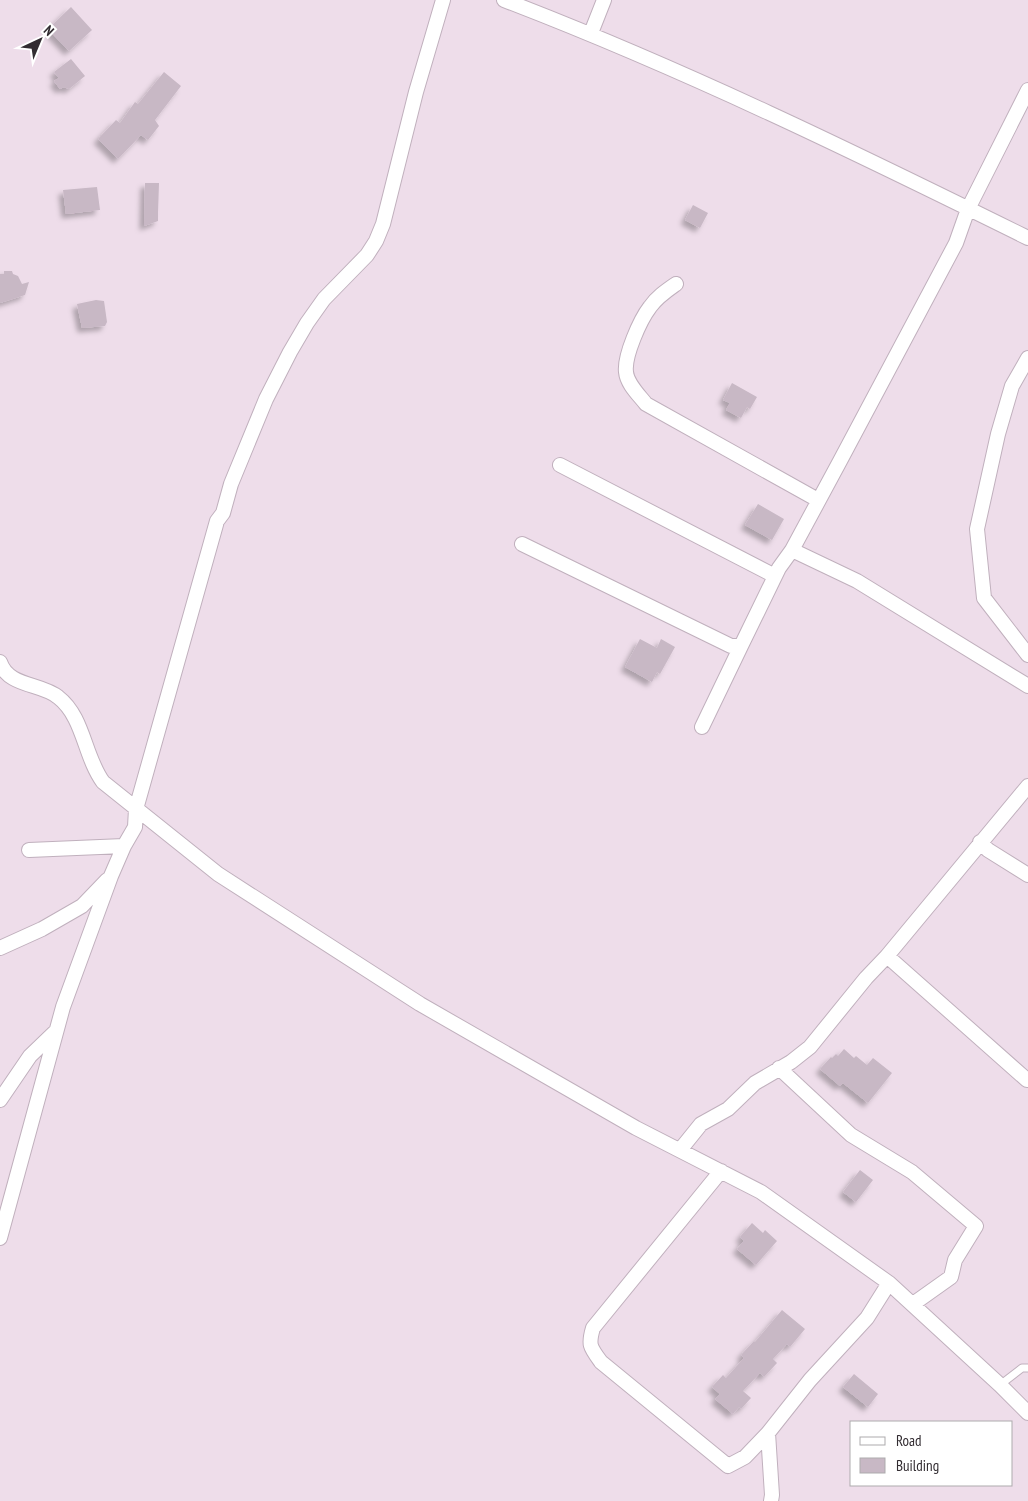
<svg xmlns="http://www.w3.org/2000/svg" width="1028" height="1501" viewBox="0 0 1028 1501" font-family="'PT Sans Narrow',sans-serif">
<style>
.building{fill:#c8b8c5;filter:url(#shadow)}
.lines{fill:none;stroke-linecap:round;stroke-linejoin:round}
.lane-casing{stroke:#c0b0bd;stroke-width:9}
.street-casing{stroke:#c0b0bd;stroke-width:16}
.lane{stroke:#fff;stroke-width:7}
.street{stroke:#fff;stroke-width:14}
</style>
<defs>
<filter id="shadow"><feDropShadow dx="-4.5" dy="4.5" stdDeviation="2.5" flood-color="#0004"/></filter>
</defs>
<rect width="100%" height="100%" fill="#eeddea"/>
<path class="building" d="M 71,7 L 92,30 L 69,51 L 48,29 Z
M 71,59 L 85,76 L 69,89 L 64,87 L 60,89 L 54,81 L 59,78 L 54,72 Z
M 164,72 L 181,86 L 155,120 L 159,126 L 148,140 L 141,135 L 118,159 L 98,139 L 116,120 L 120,123 L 135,102 L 138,104 Z
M 145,183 L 159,183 L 158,213 L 158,221 L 144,226 Z
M 97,187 L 100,210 L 66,214 L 63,190 Z
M 693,205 L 708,213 L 700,228 L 685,220 Z
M 4,271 L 12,271 L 13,274 L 18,276 L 22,284 L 29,282 L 25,295 L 0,303 L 0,274 L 4,274 Z
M 96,300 L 104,301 L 107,322 L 105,326 L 82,328 L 77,304 Z
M 732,383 L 757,397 L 750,409 L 747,407 L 741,418 L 726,410 L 730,403 L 723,400 Z
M 758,504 L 784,519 L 772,540 L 745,525 Z
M 640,639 L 657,648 L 661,639 L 675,647 L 660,674 L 657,672 L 652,682 L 625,667 Z
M 844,1049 L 854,1058 L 856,1056 L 867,1065 L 873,1058 L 892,1073 L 868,1103 L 843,1083 L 840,1086 L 820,1069 L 831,1057 L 832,1058 L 836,1054 L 838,1056 Z
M 860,1170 L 873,1180 L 856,1202 L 843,1192 Z
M 752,1223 L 763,1233 L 765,1230 L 777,1241 L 756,1265 L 737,1249 L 744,1241 L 740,1237 Z
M 782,1310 L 805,1329 L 790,1347 L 787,1344 L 773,1359 L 777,1363 L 764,1377 L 760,1373 L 743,1391 L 751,1398 L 741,1409 L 739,1407 L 733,1414 L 715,1399 L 720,1394 L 712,1387 L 723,1375 L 726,1378 L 744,1358 L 741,1355 L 754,1341 L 755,1342 Z
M 854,1374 L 878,1394 L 868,1407 L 843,1387 Z"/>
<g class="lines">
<defs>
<path id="lane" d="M 1000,1385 L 1022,1368 L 1028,1368"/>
<path id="street" d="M 504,0 C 684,69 856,153 1028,238
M 591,33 L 604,0
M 676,284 C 666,291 657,297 650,307 C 640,320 624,356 626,372 C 627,384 639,395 646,404 L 818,500
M 1028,358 L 1012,386 L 998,434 L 977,529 L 984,598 L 1028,655
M 560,465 L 775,576
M 522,544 L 731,646 L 741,646 L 779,568 L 792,550 L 840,461 L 956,243 L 968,209 L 1028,90
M 792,550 L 857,581 L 1028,686
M 0,662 C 8,687 41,683 58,697 C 84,717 84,756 103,782 L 218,874 L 420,1004 L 636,1128 L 761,1192 L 889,1283 L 1000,1385 L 1028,1413
M 702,727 L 741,646
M 980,842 L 988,850 L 1028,875
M 29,850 L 124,846
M 0,948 L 42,929 L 82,906 L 107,880
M 887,956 L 1027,1080
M 779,1068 L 851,1135 L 912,1172 L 976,1226 L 955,1260 L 951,1277 L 913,1304
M 0,1100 L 30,1056 L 56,1031
M 680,1150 L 701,1124 L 728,1109 L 755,1083 L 791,1062 L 810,1047 L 866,978 L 887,956 L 1028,786
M 721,1171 L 593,1328 C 588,1345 590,1347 601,1362 L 728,1466 L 745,1457 L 768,1433
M 0,1238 L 63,1007 L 111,876 L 124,846 L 135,827 L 136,809 L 217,521 L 223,513 L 231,484 L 266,399 L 290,352 L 307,323 L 324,299 L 367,255 L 376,241 L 383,224 L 416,92 L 443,0
M 771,1501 L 772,1495 L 768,1433 L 810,1380 L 867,1318 L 889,1283"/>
</defs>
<use href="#lane" class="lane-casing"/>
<use href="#street" class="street-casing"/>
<use href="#lane" class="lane"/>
<use href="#street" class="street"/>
</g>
<rect x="850" y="1421" width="162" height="65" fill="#ffffff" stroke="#adabad"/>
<rect x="860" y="1437" width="25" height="8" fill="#ffffff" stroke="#adabad"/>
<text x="896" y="1446" font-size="15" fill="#322c31">Road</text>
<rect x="860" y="1458" width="25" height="15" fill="#c8b8c5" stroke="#adabad"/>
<text x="896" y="1471" font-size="15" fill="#322c31">Building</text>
<g transform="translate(40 40) rotate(44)" stroke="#ffffff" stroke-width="4" paint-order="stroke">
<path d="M0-4L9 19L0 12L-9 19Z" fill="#322c31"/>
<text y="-8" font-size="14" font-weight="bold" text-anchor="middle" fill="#322c31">N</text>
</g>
</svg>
